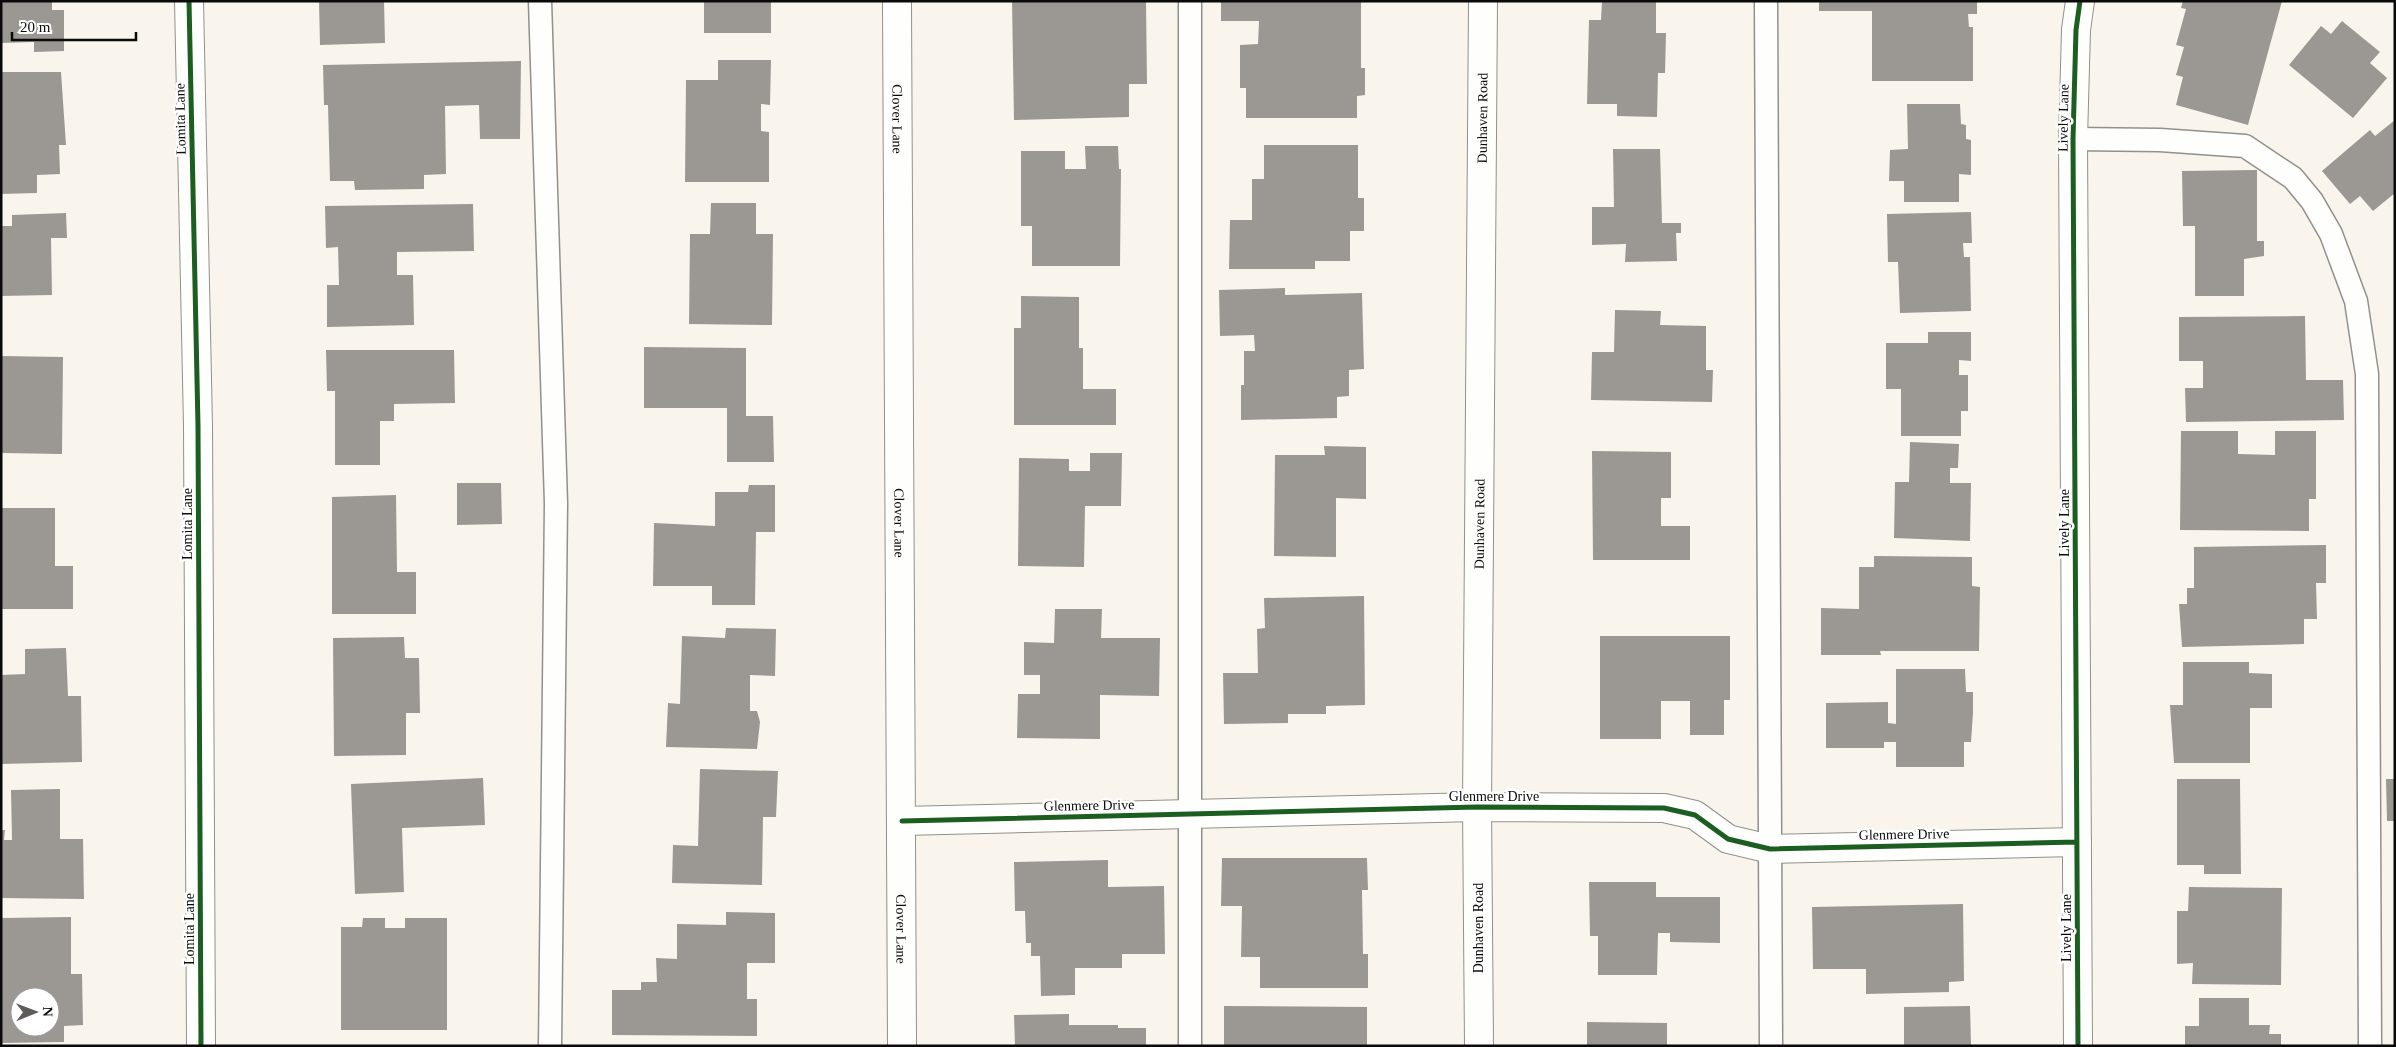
<svg xmlns="http://www.w3.org/2000/svg" width="2396" height="1047" viewBox="0 0 2396 1047" font-family="'Times New Roman',serif">
<style>
.building{fill:#9b9893;fill-rule:evenodd}
.lines{fill:none;stroke-linecap:round;stroke-linejoin:round}
.service-casing{stroke:#92908c;stroke-width:25}
.minor-casing{stroke:#92908c;stroke-width:30}
.service{stroke:#fefefc;stroke-width:22}
.minor{stroke:#fefefc;stroke-width:28}
.cycleway-casing{stroke:#fff;stroke-width:8}
.cycleway{stroke:#1b5e20;stroke-width:5}
.labels{text-anchor:middle;stroke-width:5;stroke-linejoin:round;paint-order:stroke}
.street-label{font-size:14px;fill:#0a0a0a;stroke:#fff}
</style>
<rect width="100%" height="100%" fill="#f9f5ec"/>
<path class="building" d="M 1,1 L 52,1 L 52,10 L 64,10 L 64,51 L 34,52 L 34,42 L 1,43 Z
M 319,1 L 384,1 L 385,43 L 320,45 Z
M 704,1 L 771,1 L 771,33 L 704,33 Z
M 1012,1 L 1146,1 L 1147,84 L 1129,84 L 1129,117 L 1014,120 Z
M 1221,1 L 1361,1 L 1361,68 L 1365,68 L 1365,95 L 1357,96 L 1357,118 L 1246,118 L 1246,88 L 1240,88 L 1240,45 L 1258,44 L 1259,21 L 1221,21 Z
M 1602,1 L 1656,1 L 1656,33 L 1666,33 L 1665,73 L 1658,73 L 1657,117 L 1617,116 L 1617,104 L 1587,104 L 1589,20 L 1601,20 Z
M 1819,1 L 1977,1 L 1977,14 L 1968,14 L 1969,27 L 1973,27 L 1973,81 L 1872,81 L 1872,11 L 1819,11 Z
M 2183,1 L 2282,1 L 2248,125 L 2176,105 L 2183,77 L 2176,75 L 2184,47 L 2176,45 L 2186,9 L 2181,8 Z
M 2342,21 L 2380,52 L 2370,63 L 2387,78 L 2353,118 L 2289,65 L 2321,26 L 2331,34 Z
M 718,60 L 771,60 L 770,105 L 761,104 L 761,131 L 769,132 L 769,182 L 685,182 L 686,80 L 718,80 Z
M 521,61 L 520,139 L 480,139 L 479,105 L 445,106 L 446,174 L 424,175 L 424,189 L 355,190 L 354,181 L 330,181 L 328,105 L 324,105 L 323,65 Z
M 1,72 L 61,72 L 66,145 L 59,145 L 60,174 L 37,175 L 37,193 L 1,194 Z
M 1907,104 L 1960,104 L 1961,124 L 1966,125 L 1966,139 L 1971,140 L 1971,175 L 1959,174 L 1959,202 L 1904,202 L 1904,181 L 1889,181 L 1890,150 L 1908,149 Z
M 2395,120 L 2395,193 L 2373,211 L 2360,196 L 2350,204 L 2322,171 L 2370,130 L 2375,136 Z
M 1264,145 L 1358,145 L 1358,198 L 1364,198 L 1364,231 L 1350,231 L 1350,261 L 1315,261 L 1315,269 L 1229,269 L 1230,220 L 1252,220 L 1252,179 L 1264,179 Z
M 1085,146 L 1118,146 L 1119,169 L 1121,169 L 1120,266 L 1032,266 L 1032,226 L 1021,226 L 1021,151 L 1065,151 L 1065,169 L 1086,169 Z
M 1613,149 L 1660,149 L 1662,223 L 1681,223 L 1681,233 L 1676,233 L 1677,261 L 1625,262 L 1626,244 L 1592,245 L 1592,207 L 1614,207 Z
M 2257,170 L 2257,241 L 2264,241 L 2264,256 L 2244,259 L 2244,296 L 2195,296 L 2195,226 L 2183,226 L 2182,171 Z
M 711,203 L 756,203 L 756,234 L 773,234 L 772,325 L 689,324 L 690,234 L 710,234 Z
M 473,204 L 474,251 L 397,252 L 397,275 L 413,275 L 414,325 L 327,327 L 327,285 L 339,285 L 338,247 L 326,248 L 325,206 Z
M 1971,212 L 1972,243 L 1963,243 L 1964,257 L 1970,257 L 1971,311 L 1900,313 L 1898,262 L 1888,262 L 1887,214 Z
M 66,213 L 67,238 L 51,238 L 52,295 L 1,296 L 1,226 L 12,226 L 12,215 Z
M 1285,288 L 1285,295 L 1362,293 L 1364,369 L 1349,370 L 1349,396 L 1337,397 L 1337,418 L 1241,420 L 1241,385 L 1244,385 L 1244,351 L 1255,351 L 1254,335 L 1220,336 L 1219,290 Z
M 1021,296 L 1079,297 L 1079,348 L 1083,348 L 1083,389 L 1116,389 L 1116,425 L 1014,425 L 1014,328 L 1021,328 Z
M 1615,310 L 1661,311 L 1660,325 L 1706,326 L 1706,370 L 1713,370 L 1712,402 L 1591,400 L 1592,352 L 1614,352 Z
M 2305,316 L 2306,380 L 2343,380 L 2344,420 L 2186,422 L 2185,388 L 2203,388 L 2203,361 L 2179,361 L 2179,317 Z
M 1928,332 L 1971,332 L 1971,361 L 1959,360 L 1959,375 L 1968,375 L 1968,411 L 1961,411 L 1961,436 L 1901,436 L 1901,389 L 1886,389 L 1886,343 L 1928,343 Z
M 644,347 L 746,348 L 746,416 L 773,416 L 774,462 L 727,462 L 727,408 L 644,408 Z
M 326,350 L 454,350 L 455,403 L 394,404 L 394,421 L 380,421 L 380,465 L 335,465 L 335,391 L 327,391 Z
M 1,356 L 63,357 L 62,454 L 1,453 Z
M 2181,431 L 2238,431 L 2238,454 L 2275,455 L 2275,431 L 2316,431 L 2316,499 L 2309,499 L 2309,531 L 2180,530 Z
M 1910,442 L 1959,444 L 1958,468 L 1950,468 L 1950,483 L 1971,483 L 1970,541 L 1894,538 L 1895,482 L 1909,482 Z
M 1324,446 L 1366,447 L 1366,499 L 1336,498 L 1336,557 L 1274,556 L 1275,455 L 1325,455 Z
M 1592,451 L 1671,452 L 1671,498 L 1661,498 L 1661,526 L 1690,526 L 1690,560 L 1593,560 Z
M 1090,453 L 1122,453 L 1121,506 L 1085,506 L 1084,567 L 1018,566 L 1019,458 L 1069,459 L 1069,471 L 1090,471 Z
M 457,483 L 501,483 L 502,524 L 457,525 Z
M 749,485 L 775,485 L 775,532 L 756,532 L 755,605 L 712,605 L 712,586 L 653,586 L 654,523 L 715,526 L 715,492 L 748,492 Z
M 396,495 L 397,572 L 416,572 L 416,614 L 332,614 L 332,497 Z
M 1,508 L 55,508 L 55,566 L 73,566 L 73,609 L 1,609 Z
M 2326,545 L 2326,583 L 2316,583 L 2317,619 L 2304,619 L 2304,644 L 2182,647 L 2179,604 L 2187,604 L 2187,588 L 2194,588 L 2194,547 Z
M 1874,556 L 1972,557 L 1972,586 L 1980,587 L 1979,651 L 1880,651 L 1881,655 L 1821,655 L 1821,608 L 1859,609 L 1859,567 L 1874,567 Z
M 1364,596 L 1365,705 L 1326,706 L 1326,714 L 1288,714 L 1288,723 L 1224,724 L 1223,673 L 1258,673 L 1257,629 L 1265,628 L 1264,598 Z
M 1055,609 L 1102,609 L 1101,638 L 1160,638 L 1159,696 L 1100,695 L 1100,739 L 1017,738 L 1018,694 L 1040,694 L 1040,675 L 1024,675 L 1024,642 L 1054,643 Z
M 726,628 L 776,629 L 775,676 L 750,675 L 750,711 L 757,711 L 760,722 L 757,749 L 666,747 L 668,703 L 680,704 L 682,636 L 725,638 Z
M 1600,636 L 1730,636 L 1730,700 L 1724,700 L 1724,735 L 1690,735 L 1690,701 L 1661,701 L 1661,739 L 1600,739 Z
M 404,637 L 405,658 L 419,658 L 420,713 L 406,713 L 406,755 L 334,756 L 333,638 Z
M 66,648 L 68,696 L 81,696 L 82,762 L 1,764 L 1,675 L 25,674 L 25,649 Z
M 2183,662 L 2249,662 L 2249,673 L 2272,674 L 2272,708 L 2250,708 L 2250,763 L 2174,763 L 2170,705 L 2183,705 Z
M 1896,669 L 1965,669 L 1966,692 L 1973,692 L 1973,713 L 1971,742 L 1964,742 L 1964,767 L 1896,767 L 1896,742 L 1884,742 L 1884,748 L 1826,748 L 1826,703 L 1888,702 L 1888,723 L 1896,724 Z
M 700,769 L 778,771 L 776,817 L 763,817 L 762,885 L 672,883 L 673,845 L 698,846 Z
M 483,778 L 485,825 L 402,828 L 404,892 L 355,894 L 351,784 Z
M 2177,779 L 2240,779 L 2241,874 L 2204,874 L 2204,865 L 2177,865 Z
M 2386,779 L 2395,779 L 2395,821 L 2387,821 Z
M 60,789 L 60,839 L 83,839 L 84,899 L 1,898 L 1,830 L 5,830 L 4,840 L 12,840 L 11,790 Z
M 1222,858 L 1367,858 L 1368,890 L 1362,890 L 1363,954 L 1368,954 L 1368,988 L 1260,988 L 1260,957 L 1241,957 L 1242,906 L 1221,906 Z
M 1108,860 L 1108,887 L 1164,886 L 1165,954 L 1122,954 L 1122,968 L 1075,968 L 1075,995 L 1041,996 L 1040,956 L 1031,956 L 1031,943 L 1026,943 L 1025,911 L 1015,911 L 1014,862 Z
M 1589,882 L 1656,882 L 1656,897 L 1720,897 L 1720,943 L 1670,942 L 1670,933 L 1658,933 L 1657,975 L 1598,975 L 1598,936 L 1590,936 Z
M 2189,887 L 2282,888 L 2281,985 L 2192,984 L 2193,963 L 2177,964 L 2177,911 L 2188,911 Z
M 1963,904 L 1964,981 L 1949,982 L 1949,992 L 1866,994 L 1866,969 L 1813,969 L 1812,907 Z
M 726,912 L 775,913 L 775,963 L 747,963 L 747,999 L 757,999 L 757,1036 L 612,1035 L 612,990 L 641,990 L 641,982 L 657,982 L 656,958 L 677,959 L 677,924 L 726,925 Z
M 71,917 L 71,974 L 82,974 L 83,1025 L 64,1026 L 64,1042 L 1,1043 L 1,918 ZM 20,997 L 50,997 L 50,1027 L 20,1027 Z
M 363,918 L 385,918 L 385,928 L 405,928 L 405,918 L 447,918 L 447,1030 L 341,1030 L 341,927 L 362,927 Z
M 2199,998 L 2249,998 L 2249,1025 L 2270,1025 L 2269,1034 L 2281,1034 L 2281,1046 L 2185,1046 L 2185,1026 L 2199,1026 Z
M 1224,1006 L 1367,1007 L 1367,1046 L 1224,1046 Z
M 1970,1006 L 1971,1046 L 1904,1046 L 1904,1007 Z
M 1069,1014 L 1069,1025 L 1118,1025 L 1118,1028 L 1146,1028 L 1146,1046 L 1015,1046 L 1014,1015 Z
M 1587,1022 L 1667,1023 L 1667,1046 L 1587,1046 Z"/>
<g class="lines">
<defs>
<path id="service" d="M 540,1 L 556,503 L 550,1046
M 1190,1 L 1190,1046
M 1766,1 L 1771,1046
M 2073,139 L 2160,140 L 2245,146 L 2293,178 L 2312,201 L 2331,234 L 2356,301 L 2367,374 L 2370,1046"/>
<g id="minor">
<path d="M 189,1 L 198,426 L 201,1046"/>
<path id="s1" d="M 897,1 L 902,1046"/>
<path d="M 902,821 L 1477,807 L 1664,808 L 1695,815 L 1728,839 L 1770,849 L 2077,842"/>
<path id="s2" d="M 1479,1046 L 1477,807 L 1483,1"/>
<path d="M 2078,1046 L 2073,139 L 2076,30 L 2080,1"/>
</g>
</defs>
<use href="#service" class="service-casing"/>
<use href="#minor" class="minor-casing"/>
<use href="#service" class="service"/>
<use href="#minor" class="minor"/>
<defs>
<path id="cycleway" d="M 189,1 L 198,426 L 201,1046
M 902,821 L 1477,807 L 1664,808 L 1695,815 L 1728,839 L 1770,849 L 2077,842
M 2078,1046 L 2073,139 L 2076,30 L 2080,1"/>
</defs>
<use href="#cycleway" class="cycleway-casing"/>
<use href="#cycleway" class="cycleway"/>
</g>
<g class="labels">
<g class="street-label">
<text transform="translate(2063 118) rotate(-89)" y="5">Lively Lane</text>
<text transform="translate(180 119) rotate(-91)" y="5">Lomita Lane</text>
<text dy="5" stroke="none"><textPath href="#s1" startOffset="118">Clover Lane</textPath></text>
<text dy="5" stroke="none"><textPath href="#s2" startOffset="928">Dunhaven Road</textPath></text>
<text dy="5" stroke="none"><textPath href="#s1" startOffset="522">Clover Lane</textPath></text>
<text dy="5" stroke="none"><textPath href="#s2" startOffset="522">Dunhaven Road</textPath></text>
<text transform="translate(2064 523) rotate(-90)" y="5">Lively Lane</text>
<text transform="translate(187 524) rotate(-90)" y="5">Lomita Lane</text>
<text x="1494" y="801">Glenmere Drive</text>
<text transform="translate(1089 805) rotate(-1)" y="5">Glenmere Drive</text>
<text transform="translate(1904 834) rotate(-1)" y="5">Glenmere Drive</text>
<text dy="5" stroke="none"><textPath href="#s1" startOffset="928">Clover Lane</textPath></text>
<text transform="translate(1478 928) rotate(-90)" y="5">Dunhaven Road</text>
<text transform="translate(2066 928) rotate(-90)" y="5">Lively Lane</text>
<text transform="translate(189 929) rotate(-90)" y="5">Lomita Lane</text>
</g>
</g>
<rect width="2396" height="1047" fill="none" stroke="#0a0a0a" stroke-width="5"/>
<g transform="translate(35 1012) rotate(89)"><circle r="24" fill="#ffffff" stroke="#9d9d9d"/>
<path d="M0-4L9 19L0 12L-9 19Z" fill="#5e5c59"/>
<text y="-8" font-size="14" font-weight="bold" text-anchor="middle" fill="#0a0a0a">N</text>
</g>
<path d="M12 32v8h124v-8" fill="none" stroke="#0a0a0a" stroke-width="2.5"/>
<text x="20" y="32" font-size="15" fill="#0a0a0a" stroke="#ffffff" stroke-width="4" paint-order="stroke">20 m</text>
</svg>
